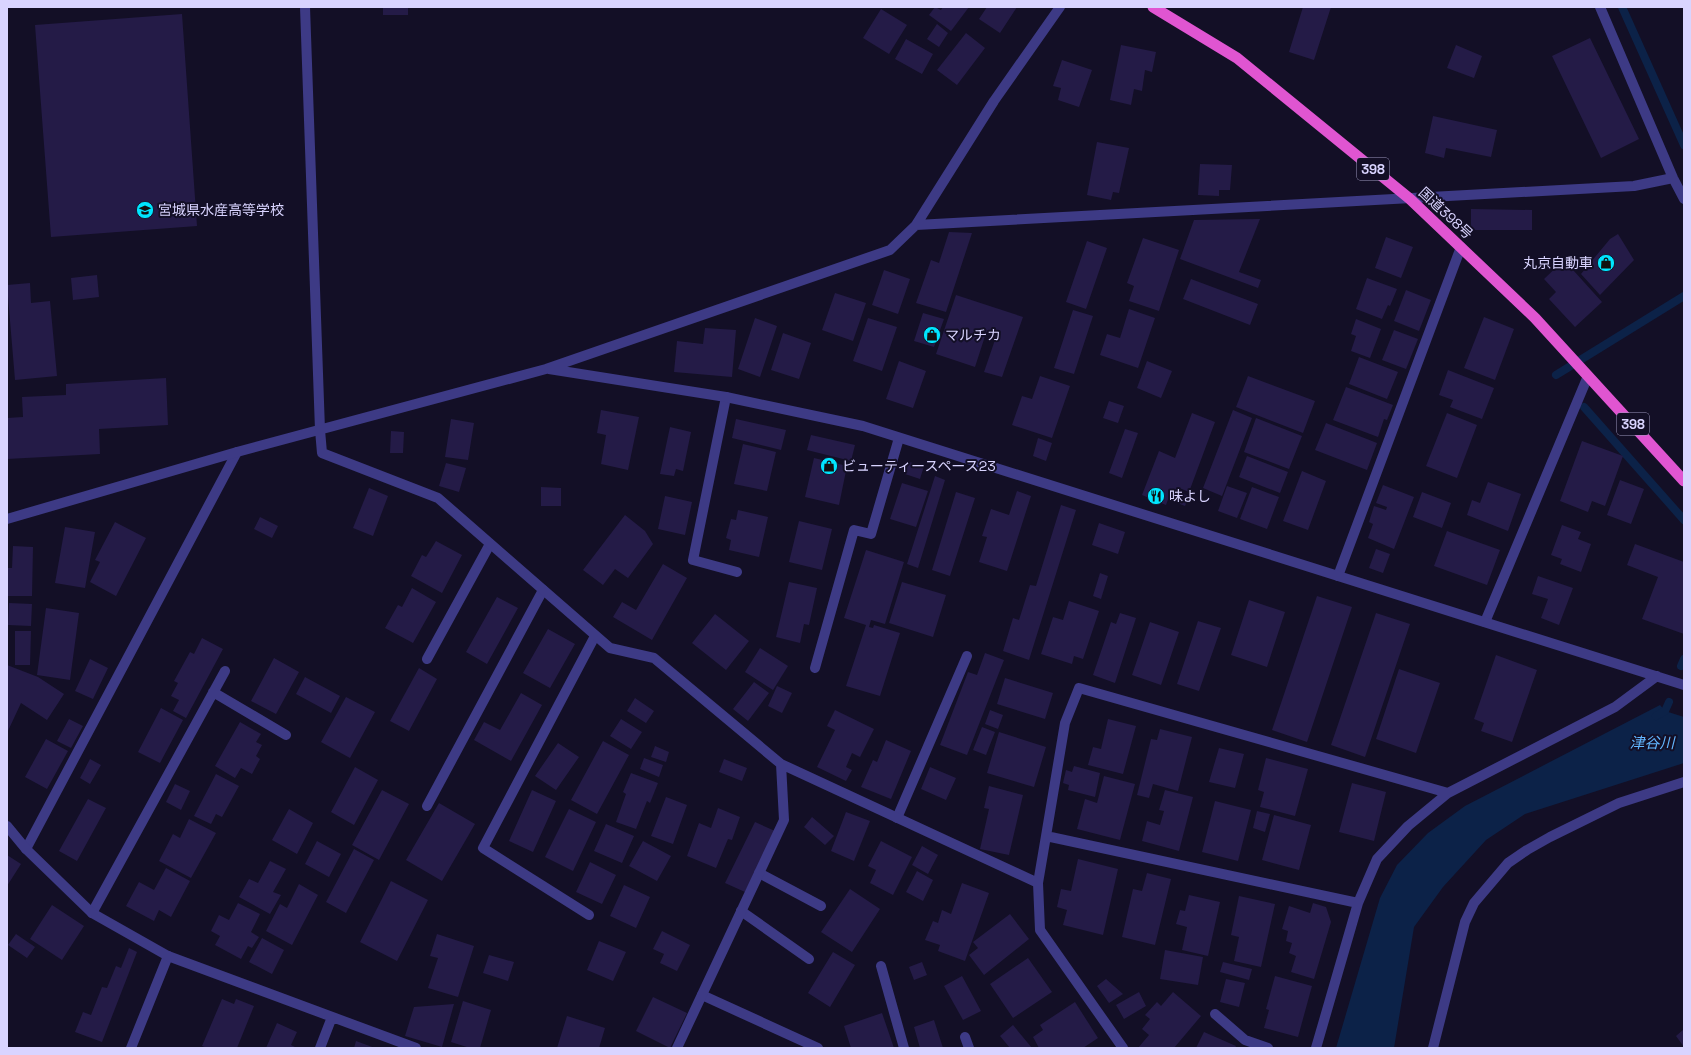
<svg xmlns="http://www.w3.org/2000/svg" width="1691" height="1055" viewBox="0 0 1691 1055" font-family="'Space Grotesk','Noto Sans JP',sans-serif">
<style>
.water{fill:#0c2248}
.lines{fill:none;stroke-linecap:round;stroke-linejoin:round}
.stream{stroke:#0c2248;stroke-width:8}
.building{fill:#241b47}
.service{stroke:#3d3a85;stroke-width:10}
.minor{stroke:#3d3a85;stroke-width:10}
.trunk{stroke:#e055d1;stroke-width:11}
.labels{text-anchor:middle;stroke-width:4;stroke-linejoin:round;paint-order:stroke}
.shield{fill:#130f26;stroke:#9e99be;stroke-width:1}
.shield-label{font-size:13px;font-weight:bold;fill:#d9d4ff}
.poi-label{font-size:14px;fill:#d9d4ff;stroke:#130f26;text-anchor:start}
.street-label{font-size:14px;fill:#d9d4ff;stroke:#130f26}
.water-label{font-size:15px;font-style:italic;fill:#62b6ff;stroke:#130f26}
</style>
<rect width="100%" height="100%" fill="#130f26"/>
<path class="water" d="M 1660,705 L 1665,711 L 1684,717 L 1684,763 L 1525,814 L 1486,840 L 1443,887 L 1414,927 L 1394,1048 L 1336,1048 L 1380,898 L 1397,865 L 1428,833 L 1465,806 Z"/>
<g class="lines">
<path class="stream" d="M 1622,7 L 1684,145
M 1556,375 L 1684,296
M 1584,407 L 1684,520
M 1681,666 L 1684,659
M 1656,716 L 1665,711 L 1669,702"/>
</g>
<path class="building" d="M 383,7 L 408,7 L 408,15 L 383,15 Z
M 935,7 L 941,10 L 943,7 L 969,7 L 951,31 L 929,15 Z
M 987,7 L 1017,7 L 1000,33 L 979,19 Z
M 1303,7 L 1331,7 L 1314,60 L 1289,52 Z
M 881,9 L 907,25 L 889,54 L 863,38 Z
M 182,14 L 197,226 L 51,237 L 35,25 Z
M 937,24 L 948,33 L 939,47 L 927,39 Z
M 966,33 L 985,48 L 957,85 L 937,70 Z
M 1590,38 L 1639,139 L 1601,158 L 1552,56 Z
M 906,39 L 933,54 L 922,74 L 895,59 Z
M 1121,45 L 1156,52 L 1152,72 L 1145,70 L 1142,91 L 1134,89 L 1131,105 L 1110,100 Z
M 1456,45 L 1482,56 L 1474,78 L 1447,68 Z
M 1062,60 L 1092,70 L 1079,107 L 1058,100 L 1061,88 L 1053,86 Z
M 1433,116 L 1497,130 L 1491,157 L 1446,148 L 1444,158 L 1425,153 Z
M 1097,142 L 1129,148 L 1119,193 L 1113,192 L 1111,200 L 1087,195 Z
M 1200,164 L 1232,165 L 1230,190 L 1219,190 L 1219,196 L 1198,195 Z
M 1471,209 L 1532,210 L 1532,230 L 1471,230 Z
M 1260,219 L 1239,272 L 1261,280 L 1258,288 L 1180,259 L 1194,220 Z
M 949,232 L 972,233 L 946,312 L 916,303 L 931,260 L 939,263 Z
M 1618,234 L 1634,260 L 1600,295 L 1581,274 L 1610,239 Z
M 1386,237 L 1413,247 L 1401,278 L 1375,268 Z
M 1143,238 L 1179,250 L 1159,311 L 1129,301 L 1134,286 L 1127,283 Z
M 1087,241 L 1107,248 L 1086,309 L 1066,302 Z
M 1564,260 L 1602,302 L 1575,327 L 1549,299 L 1556,292 L 1544,279 Z
M 884,270 L 910,279 L 898,314 L 872,305 Z
M 97,275 L 99,297 L 73,300 L 71,278 Z
M 1367,278 L 1397,289 L 1390,306 L 1388,305 L 1382,319 L 1356,309 Z
M 1191,279 L 1258,304 L 1250,325 L 1183,299 Z
M 30,283 L 31,303 L 50,301 L 57,376 L 15,380 L 7,285 Z
M 1406,290 L 1431,300 L 1419,331 L 1394,321 Z
M 835,293 L 866,303 L 853,341 L 822,330 Z
M 956,295 L 1023,317 L 1002,377 L 984,372 L 996,337 L 986,333 L 975,367 L 936,354 Z
M 1129,309 L 1155,318 L 1138,368 L 1100,355 L 1107,334 L 1120,338 Z
M 1073,310 L 1093,316 L 1074,374 L 1054,368 Z
M 923,313 L 944,319 L 934,347 L 914,341 Z
M 1484,317 L 1514,329 L 1495,380 L 1464,368 Z
M 755,318 L 777,326 L 760,377 L 738,369 Z
M 868,318 L 897,327 L 882,371 L 853,361 Z
M 1356,319 L 1381,329 L 1370,358 L 1351,351 L 1356,336 L 1351,334 Z
M 705,328 L 736,330 L 732,377 L 674,372 L 677,341 L 703,344 Z
M 1394,330 L 1418,339 L 1406,369 L 1382,360 Z
M 783,333 L 811,343 L 799,379 L 771,370 Z
M 1359,357 L 1398,372 L 1387,399 L 1349,384 Z
M 899,361 L 926,371 L 913,408 L 886,399 Z
M 1147,361 L 1172,371 L 1161,398 L 1137,388 Z
M 1448,370 L 1494,388 L 1482,419 L 1450,407 L 1453,400 L 1439,395 Z
M 1040,376 L 1070,386 L 1052,438 L 1012,425 L 1022,396 L 1032,399 Z
M 1248,376 L 1315,401 L 1303,433 L 1236,407 Z
M 166,378 L 168,425 L 99,429 L 100,454 L 7,459 L 7,418 L 23,417 L 22,397 L 66,395 L 66,384 Z
M 1346,387 L 1393,405 L 1387,420 L 1384,419 L 1378,437 L 1333,420 Z
M 1109,401 L 1124,406 L 1118,423 L 1103,418 Z
M 601,410 L 639,417 L 628,470 L 601,464 L 606,435 L 597,433 Z
M 1233,410 L 1252,418 L 1222,496 L 1203,488 Z
M 1192,413 L 1215,422 L 1189,492 L 1177,487 L 1174,496 L 1170,494 L 1166,505 L 1142,495 L 1159,451 L 1175,458 Z
M 1447,413 L 1477,425 L 1457,478 L 1426,466 Z
M 1256,418 L 1302,436 L 1289,469 L 1244,452 Z
M 451,419 L 474,423 L 468,460 L 445,457 Z
M 736,419 L 786,430 L 781,450 L 732,438 Z
M 1326,423 L 1377,443 L 1367,470 L 1315,450 Z
M 670,427 L 691,432 L 683,471 L 676,469 L 674,476 L 660,474 Z
M 1125,429 L 1138,433 L 1122,478 L 1109,473 Z
M 391,431 L 404,432 L 403,453 L 390,453 Z
M 811,435 L 855,445 L 851,461 L 807,450 Z
M 1038,438 L 1052,443 L 1046,461 L 1033,456 Z
M 1582,441 L 1623,456 L 1605,506 L 1592,501 L 1588,512 L 1560,501 Z
M 743,444 L 776,452 L 767,491 L 734,484 Z
M 1247,456 L 1288,472 L 1280,493 L 1239,477 Z
M 814,458 L 847,466 L 839,505 L 805,497 Z
M 909,462 L 924,466 L 920,479 L 905,474 Z
M 446,463 L 466,468 L 459,492 L 439,486 Z
M 1302,471 L 1326,481 L 1308,530 L 1283,521 Z
M 935,476 L 945,480 L 918,568 L 907,564 Z
M 1620,480 L 1644,489 L 1631,524 L 1607,515 Z
M 1488,482 L 1521,494 L 1508,531 L 1467,515 L 1472,500 L 1480,503 Z
M 902,483 L 928,491 L 916,527 L 890,519 Z
M 1383,485 L 1414,497 L 1394,549 L 1368,538 L 1373,524 L 1369,522 L 1374,506 L 1386,510 L 1387,507 L 1376,503 Z
M 1227,486 L 1247,493 L 1237,518 L 1218,511 Z
M 541,487 L 561,488 L 561,506 L 541,506 Z
M 1252,487 L 1279,497 L 1267,529 L 1240,519 Z
M 369,488 L 388,496 L 373,536 L 353,528 Z
M 1017,491 L 1031,496 L 1007,571 L 979,562 L 987,537 L 982,536 L 991,509 L 1009,515 Z
M 956,492 L 975,498 L 950,576 L 932,570 Z
M 1178,492 L 1189,496 L 1185,506 L 1175,502 Z
M 1422,492 L 1451,503 L 1442,528 L 1413,517 Z
M 665,496 L 692,502 L 685,535 L 658,529 Z
M 1061,505 L 1076,510 L 1029,660 L 1003,651 L 1013,618 L 1019,620 L 1030,585 L 1036,586 Z
M 738,510 L 768,517 L 759,557 L 729,550 L 731,540 L 726,538 L 731,519 L 736,520 Z
M 625,515 L 645,531 L 653,544 L 628,578 L 615,569 L 603,585 L 583,570 Z
M 260,517 L 278,526 L 272,538 L 254,529 Z
M 799,521 L 832,529 L 822,570 L 789,562 Z
M 115,522 L 146,538 L 116,596 L 90,582 L 100,562 L 95,560 Z
M 1099,523 L 1125,532 L 1118,554 L 1092,545 Z
M 1562,525 L 1581,532 L 1578,539 L 1591,544 L 1581,572 L 1560,564 L 1562,559 L 1551,555 Z
M 65,527 L 95,532 L 85,588 L 55,583 Z
M 1447,531 L 1500,550 L 1487,585 L 1434,566 Z
M 436,541 L 462,555 L 442,593 L 411,576 L 422,555 L 426,557 Z
M 1635,544 L 1684,562 L 1684,634 L 1642,619 L 1658,577 L 1627,565 Z
M 13,546 L 33,547 L 32,596 L 7,596 L 7,568 L 12,568 Z
M 1376,549 L 1390,554 L 1383,573 L 1369,568 Z
M 866,550 L 904,562 L 885,624 L 871,620 L 869,627 L 873,628 L 874,625 L 900,633 L 880,696 L 846,686 L 866,625 L 844,618 Z
M 663,564 L 687,578 L 652,640 L 613,617 L 622,602 L 636,610 Z
M 1100,573 L 1108,576 L 1101,599 L 1093,596 Z
M 1538,576 L 1573,588 L 1559,625 L 1541,618 L 1548,599 L 1532,594 Z
M 789,582 L 817,588 L 809,625 L 804,624 L 800,643 L 776,637 Z
M 902,582 L 946,595 L 933,637 L 889,623 Z
M 412,588 L 436,602 L 413,643 L 385,628 L 398,605 L 402,607 Z
M 1317,596 L 1352,607 L 1307,742 L 1272,730 Z
M 497,597 L 518,608 L 487,664 L 466,652 Z
M 1249,600 L 1285,612 L 1267,667 L 1231,655 Z
M 1069,601 L 1099,611 L 1083,659 L 1074,656 L 1072,664 L 1041,654 L 1053,617 L 1063,620 Z
M 9,603 L 32,604 L 31,626 L 8,625 Z
M 46,608 L 79,613 L 70,680 L 37,675 Z
M 1120,613 L 1136,618 L 1115,683 L 1093,675 L 1111,622 L 1116,624 Z
M 1376,613 L 1410,624 L 1365,757 L 1331,745 Z
M 715,614 L 749,641 L 726,670 L 692,643 Z
M 1198,621 L 1221,628 L 1199,691 L 1177,684 Z
M 1150,622 L 1179,632 L 1161,685 L 1132,675 Z
M 548,629 L 575,644 L 550,688 L 523,673 Z
M 15,631 L 31,631 L 30,665 L 15,665 Z
M 202,638 L 223,649 L 186,718 L 173,711 L 179,700 L 171,696 L 178,683 L 174,681 L 190,652 L 194,654 Z
M 760,648 L 788,666 L 773,690 L 745,672 Z
M 985,653 L 1004,660 L 967,755 L 940,745 L 968,672 L 977,675 Z
M 1496,655 L 1537,670 L 1512,742 L 1481,731 L 1484,723 L 1474,719 Z
M 274,658 L 299,672 L 276,714 L 251,701 Z
M 90,659 L 108,668 L 93,699 L 75,691 Z
M 7,665 L 38,677 L 64,694 L 47,720 L 21,703 L 7,733 Z
M 419,668 L 437,679 L 409,731 L 390,721 Z
M 1399,669 L 1440,683 L 1416,753 L 1376,739 Z
M 305,677 L 340,696 L 331,713 L 296,694 Z
M 1005,678 L 1053,693 L 1045,719 L 997,704 Z
M 754,682 L 769,693 L 748,721 L 733,709 Z
M 777,686 L 792,693 L 782,713 L 768,706 Z
M 521,693 L 542,705 L 511,761 L 474,740 L 484,722 L 500,730 Z
M 346,697 L 375,712 L 350,758 L 321,742 Z
M 635,698 L 654,711 L 646,723 L 627,711 Z
M 161,708 L 183,720 L 160,763 L 138,752 Z
M 835,710 L 874,729 L 860,757 L 852,753 L 846,767 L 852,770 L 846,781 L 817,767 L 835,730 L 827,726 Z
M 990,710 L 1003,715 L 998,729 L 985,724 Z
M 69,719 L 83,726 L 71,748 L 57,741 Z
M 621,719 L 642,732 L 631,749 L 610,736 Z
M 1108,719 L 1136,726 L 1123,774 L 1088,765 L 1093,747 L 1101,749 Z
M 240,722 L 261,734 L 256,742 L 262,745 L 256,756 L 260,759 L 252,774 L 241,768 L 235,778 L 215,766 Z
M 982,727 L 995,732 L 986,755 L 973,750 Z
M 1160,729 L 1192,737 L 1178,791 L 1153,784 L 1149,798 L 1137,795 L 1151,739 L 1157,740 Z
M 999,732 L 1046,747 L 1034,787 L 987,773 Z
M 46,739 L 68,751 L 47,789 L 25,777 Z
M 886,740 L 911,751 L 891,799 L 861,787 L 873,760 L 877,762 Z
M 603,741 L 629,755 L 597,814 L 571,800 Z
M 558,743 L 579,757 L 556,790 L 535,776 Z
M 655,746 L 669,752 L 666,762 L 651,757 Z
M 1219,748 L 1244,754 L 1235,788 L 1209,782 Z
M 644,758 L 663,765 L 659,777 L 640,769 Z
M 1266,758 L 1308,769 L 1295,816 L 1260,807 L 1264,792 L 1258,790 Z
M 90,759 L 101,765 L 90,784 L 80,778 Z
M 724,759 L 747,768 L 742,781 L 719,772 Z
M 1074,766 L 1100,773 L 1095,797 L 1068,790 L 1069,785 L 1063,783 L 1066,770 L 1072,772 Z
M 355,767 L 378,780 L 354,825 L 331,812 Z
M 930,767 L 956,778 L 946,800 L 921,789 Z
M 631,773 L 658,783 L 650,803 L 647,801 L 636,829 L 616,822 L 626,794 L 623,792 Z
M 216,774 L 239,786 L 222,817 L 216,814 L 211,824 L 194,816 Z
M 1104,776 L 1135,784 L 1120,840 L 1077,829 L 1085,799 L 1097,803 Z
M 1352,783 L 1386,792 L 1374,841 L 1339,832 Z
M 175,784 L 190,791 L 181,810 L 166,802 Z
M 989,786 L 1023,795 L 1009,855 L 980,849 L 989,809 L 984,808 Z
M 382,790 L 409,804 L 379,860 L 352,845 Z
M 532,790 L 556,801 L 533,852 L 509,841 Z
M 1165,790 L 1193,797 L 1179,851 L 1142,841 L 1147,821 L 1160,825 L 1164,811 L 1159,810 Z
M 666,797 L 687,805 L 673,844 L 651,836 Z
M 88,799 L 106,808 L 77,861 L 59,851 Z
M 1215,801 L 1251,810 L 1238,861 L 1202,852 Z
M 439,803 L 475,824 L 442,881 L 406,860 Z
M 718,808 L 740,817 L 732,840 L 728,839 L 716,868 L 687,856 L 699,823 L 711,828 Z
M 289,809 L 313,823 L 297,854 L 272,840 Z
M 569,809 L 596,822 L 573,871 L 545,857 Z
M 1257,811 L 1270,814 L 1265,832 L 1253,828 Z
M 846,812 L 870,821 L 854,861 L 831,851 Z
M 1274,815 L 1311,825 L 1299,870 L 1262,860 Z
M 812,817 L 834,836 L 825,845 L 804,827 Z
M 189,819 L 216,833 L 191,878 L 159,861 L 173,834 L 180,838 Z
M 755,822 L 775,831 L 745,892 L 725,883 Z
M 606,824 L 634,836 L 622,863 L 594,851 Z
M 317,841 L 341,854 L 329,877 L 305,864 Z
M 643,841 L 671,856 L 657,881 L 629,866 Z
M 881,841 L 912,857 L 893,895 L 870,883 L 876,870 L 868,866 Z
M 922,846 L 938,855 L 928,874 L 912,865 Z
M 354,849 L 374,860 L 346,913 L 326,902 Z
M 7,855 L 21,864 L 7,886 Z
M 1078,859 L 1118,869 L 1103,935 L 1063,925 L 1067,910 L 1057,907 L 1061,889 L 1071,891 Z
M 270,861 L 286,869 L 273,892 L 281,895 L 270,914 L 239,897 L 249,879 L 258,883 Z
M 590,862 L 616,875 L 602,904 L 576,892 Z
M 166,868 L 190,881 L 171,917 L 159,910 L 154,921 L 126,906 L 139,882 L 154,890 Z
M 917,871 L 933,880 L 923,901 L 906,892 Z
M 1147,873 L 1171,879 L 1155,945 L 1122,937 L 1133,889 L 1142,891 Z
M 391,881 L 428,900 L 397,961 L 360,942 Z
M 962,883 L 989,893 L 965,961 L 938,951 L 940,945 L 925,940 L 933,921 L 938,923 L 942,910 L 951,914 Z
M 299,884 L 318,895 L 292,945 L 266,931 L 280,904 L 287,908 Z
M 624,885 L 650,897 L 636,928 L 610,916 Z
M 850,889 L 880,909 L 852,952 L 821,932 Z
M 1189,895 L 1220,902 L 1208,956 L 1182,950 L 1187,927 L 1176,924 L 1180,910 L 1185,911 Z
M 1239,896 L 1275,904 L 1261,967 L 1234,961 L 1239,937 L 1231,935 Z
M 238,903 L 260,914 L 251,932 L 259,937 L 252,948 L 248,946 L 241,959 L 215,945 L 220,936 L 211,931 L 219,915 L 229,920 Z
M 1313,903 L 1326,907 L 1331,922 L 1314,979 L 1291,972 L 1296,956 L 1289,953 L 1292,943 L 1286,941 L 1288,931 L 1282,929 L 1289,906 L 1310,913 Z
M 52,905 L 84,926 L 62,960 L 30,939 Z
M 1010,914 L 1029,939 L 984,975 L 969,955 L 978,948 L 973,942 Z
M 662,931 L 690,945 L 677,971 L 660,963 L 664,954 L 653,949 Z
M 16,934 L 35,947 L 27,958 L 8,945 Z
M 437,934 L 474,946 L 458,997 L 428,988 L 438,958 L 430,956 Z
M 262,938 L 284,950 L 272,974 L 249,962 Z
M 599,941 L 626,952 L 613,981 L 587,970 Z
M 129,948 L 137,952 L 102,1042 L 75,1032 L 83,1012 L 91,1015 L 102,987 L 107,988 L 116,966 L 121,968 Z
M 1165,950 L 1203,957 L 1198,985 L 1160,979 Z
M 833,952 L 855,965 L 830,1007 L 808,993 Z
M 489,955 L 514,962 L 508,981 L 483,973 Z
M 1028,958 L 1052,992 L 1013,1018 L 990,984 Z
M 922,962 L 927,975 L 914,980 L 909,967 Z
M 1223,962 L 1252,969 L 1249,980 L 1220,972 Z
M 962,976 L 981,1011 L 963,1020 L 944,986 Z
M 1275,976 L 1312,986 L 1298,1037 L 1264,1028 L 1269,1010 L 1266,1009 Z
M 1106,979 L 1123,994 L 1109,1003 L 1097,986 Z
M 1226,979 L 1245,983 L 1239,1007 L 1220,1002 Z
M 1139,992 L 1146,1006 L 1124,1019 L 1116,1005 Z
M 1173,992 L 1201,1016 L 1174,1048 L 1138,1048 L 1149,1035 L 1142,1029 L 1150,1019 L 1145,1015 L 1157,1002 L 1161,1006 Z
M 653,997 L 687,1013 L 670,1048 L 636,1031 Z
M 222,999 L 234,1004 L 236,999 L 254,1006 L 237,1048 L 207,1048 L 202,1046 Z
M 463,1001 L 491,1010 L 480,1048 L 470,1048 L 451,1042 Z
M 1075,1002 L 1098,1038 L 1083,1048 L 1039,1048 L 1033,1037 L 1043,1030 L 1040,1025 Z
M 454,1004 L 442,1047 L 405,1036 L 414,1007 Z
M 882,1013 L 894,1048 L 851,1048 L 844,1026 Z
M 567,1016 L 605,1028 L 599,1048 L 557,1048 Z
M 934,1020 L 943,1048 L 920,1048 L 914,1027 Z
M 277,1023 L 297,1032 L 291,1045 L 297,1048 L 266,1048 Z
M 1013,1025 L 1032,1048 L 1010,1048 L 1000,1036 Z
M 1684,1029 L 1684,1047 L 1676,1036 Z
M 1204,1032 L 1236,1046 L 1235,1048 L 1196,1048 Z
M 356,1041 L 375,1048 L 354,1048 Z"/>
<g class="lines">
<path class="service" d="M 726,397 L 693,560 L 737,572
M 1338,576 L 1461,247
M 1485,622 L 1588,376
M 427,659 L 490,544
M 815,668 L 854,530 L 871,534 L 899,438
M 213,692 L 286,735
M 427,806 L 543,590
M 897,818 L 967,656
M 26,849 L 237,452
M 759,873 L 821,906
M 741,911 L 809,959
M 92,913 L 225,671
M 589,915 L 483,848 L 595,636
M 881,966 L 904,1048
M 702,995 L 818,1048
M 1215,1014 L 1245,1040 L 1268,1048
M 965,1037 L 969,1048
M 131,1048 L 168,956"/>
<path class="minor" d="M 305,7 L 320,430 L 322,453 L 438,498 L 610,648 L 654,658 L 781,764 L 1038,883
M 1600,7 L 1673,178 L 1684,199
M 916,225 L 1634,186 L 1673,178
M 549,369 L 726,397 L 863,426 L 1684,685
M 7,519 L 237,452 L 546,369 L 890,250 L 916,225 L 994,101 L 1060,7
M 7,826 L 26,849 L 92,913 L 168,956 L 416,1048
M 1046,836 L 1358,903
M 320,1048 L 332,1017
M 677,1048 L 784,820 L 781,764
M 1123,1048 L 1040,930 L 1038,883 L 1046,836 L 1065,723 L 1079,688 L 1448,793
M 1316,1048 L 1358,903 L 1377,859 L 1408,826 L 1448,793 L 1615,707 L 1657,676
M 1433,1048 L 1465,922 L 1474,903 L 1508,863 L 1527,850 L 1550,837 L 1619,803 L 1684,782"/>
<path class="trunk" d="M 1153,7 L 1237,58 L 1410,199 L 1535,318 L 1684,481"/>
</g>
<defs>
<symbol id="school-disc" viewBox="-11 -11 22 22"><circle r="9.5" fill="#00e5ff" stroke="#130f26"/><path d="M0-5L7-2L0 1L-7-2ZM-4 1L0 2.5L4 1V4Q0 6-4 4Z" fill="#111"/></symbol>
<symbol id="shop-disc" viewBox="-11 -11 22 22"><circle r="9.5" fill="#00e5ff" stroke="#130f26"/><path d="M-5-2.5h2.3a2.7 3.5 0 0 1 5.4 0H5L5.5 6h-11ZM-1.5-2.5h3a1.5 2.3 0 0 0-3 0Z" fill="#111"/></symbol>
<symbol id="restaurant-disc" viewBox="-11 -11 22 22"><circle r="9.5" fill="#00e5ff" stroke="#130f26"/><path d="M-5-6h1v4h1v-4h1v4h1v-4h1v5L-1.5 .5V6h-2V.5L-5-1ZM5-6V6H3V1.5H1.5Q1.5-4 5-6Z" fill="#111"/></symbol>
</defs>
<g fill-rule="evenodd">
<use href="#school-disc" x="135" y="200" width="20" height="20"/>
<use href="#shop-disc" x="1596" y="253" width="20" height="20"/>
<use href="#shop-disc" x="922" y="325" width="20" height="20"/>
<use href="#shop-disc" x="819" y="456" width="20" height="20"/>
<use href="#restaurant-disc" x="1146" y="486" width="20" height="20"/>
</g>
<g class="labels">
<g class="shield">
<rect x="1357" y="158" width="32" height="22" rx="3"/>
<rect x="1617" y="413" width="32" height="22" rx="3"/>
</g>
<g class="shield-label">
<text x="1373" y="174">398</text>
<text x="1633" y="429">398</text>
</g>
<g class="poi-label">
<text x="158" y="215">宮城県水産高等学校</text>
<text x="1593" y="268" text-anchor="end">丸京自動車</text>
<text x="945" y="340">マルチカ</text>
<text x="842" y="471">ビューティースペース23</text>
<text x="1169" y="501">味よし</text>
</g>
<g class="street-label">
<text transform="translate(1446 213) rotate(43)" y="5">国道398号</text>
</g>
<g class="water-label">
<text x="1652" y="748">津谷川</text>
</g>
</g>
<rect width="1691" height="1055" fill="none" stroke="#d9d4ff" stroke-width="16"/>
</svg>
